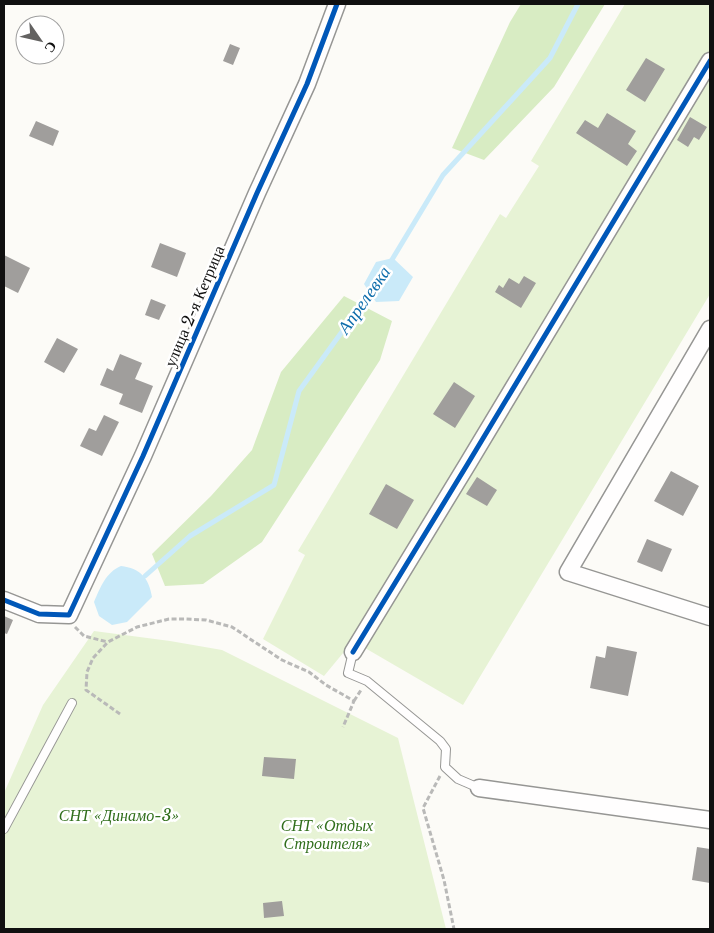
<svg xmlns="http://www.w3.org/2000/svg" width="714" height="933" viewBox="0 0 714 933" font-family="'Libre Baskerville',serif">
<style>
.green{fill:#e7f3d5}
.forest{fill:#d8ecc3}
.water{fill:#caeaf9}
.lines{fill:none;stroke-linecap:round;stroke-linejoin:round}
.stream{stroke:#caeaf9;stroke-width:5}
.building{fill:#a09e9c}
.service-casing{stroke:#969694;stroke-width:10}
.minor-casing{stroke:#969694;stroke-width:19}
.path{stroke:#b9b9b8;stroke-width:3;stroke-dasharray:5 2.5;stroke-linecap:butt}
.service{stroke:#fffefe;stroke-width:8}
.minor{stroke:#fffefe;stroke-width:16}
.cycleway-casing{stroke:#fff;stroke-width:8}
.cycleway{stroke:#0057b8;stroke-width:5}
.labels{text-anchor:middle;stroke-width:5;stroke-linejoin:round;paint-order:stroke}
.street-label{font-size:16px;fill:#101010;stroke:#fff}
.park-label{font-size:16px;font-style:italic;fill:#306e1b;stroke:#fff}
.water-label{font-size:18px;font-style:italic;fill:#106eac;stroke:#fff}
</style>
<rect width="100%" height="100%" fill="#fcfbf7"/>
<path class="green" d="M 625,4 L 710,4 L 710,294 L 463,705 L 353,641 L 324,676 L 263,639 L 305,555 L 298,551 L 500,214 L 506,218 L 539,166 L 531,161 Z
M 94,631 L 170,641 L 222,650 L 398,738 L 446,929 L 4,929 L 4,793 L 43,705 Z"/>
<path class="forest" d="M 521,4 L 605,4 L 554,87 L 484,160 L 452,148 L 510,22 Z
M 344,296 L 392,321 L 380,360 L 262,542 L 203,584 L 165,586 L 152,554 L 211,496 L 252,450 L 281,372 Z"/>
<path class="water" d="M 393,258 L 413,277 L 399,301 L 376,302 L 364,284 L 376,262 Z
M 121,566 C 140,568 149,578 152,597 L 127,622 L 112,625 L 99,616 L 94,602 C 100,588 106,572 121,566 Z"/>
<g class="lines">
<path class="stream" d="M 390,263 L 443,175 L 550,58 L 578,4
M 145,576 L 190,536 L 274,485 L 299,391 L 373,289"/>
</g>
<path class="building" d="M 230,44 L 240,48 L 233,65 L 223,61 Z
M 646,58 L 665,69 L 645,102 L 626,90 Z
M 607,113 L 636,131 L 628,144 L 637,151 L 627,166 L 576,133 L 585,120 L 598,128 Z
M 690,117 L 707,127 L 699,140 L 694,137 L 688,147 L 677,140 Z
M 36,121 L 59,131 L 53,146 L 29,136 Z
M 160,243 L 186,253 L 177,277 L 151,267 Z
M 4,255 L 30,268 L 18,293 L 4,286 Z
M 524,276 L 536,283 L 521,308 L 495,292 L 499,285 L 503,288 L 509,278 L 519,284 Z
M 151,299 L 166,305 L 159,320 L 145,315 Z
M 57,338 L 78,349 L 64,373 L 44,362 Z
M 120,354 L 142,363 L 135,379 L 153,386 L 142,413 L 119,404 L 123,394 L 100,385 L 107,368 L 113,371 Z
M 454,382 L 475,396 L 455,428 L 433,414 Z
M 104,415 L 119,422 L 102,456 L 80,446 L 89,428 L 96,431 Z
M 671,471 L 699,486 L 683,516 L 654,501 Z
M 477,477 L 497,490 L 487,506 L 466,494 Z
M 386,484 L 414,500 L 397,529 L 369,514 Z
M 647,539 L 672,549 L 662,572 L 637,562 Z
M 4,616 L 13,620 L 7,634 L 4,633 Z
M 607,646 L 637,652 L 628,696 L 590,688 L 596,656 L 605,658 Z
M 264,757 L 296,759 L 294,779 L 262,776 Z
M 697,847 L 710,849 L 710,883 L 692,880 Z
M 282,901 L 284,916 L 264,918 L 263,903 Z"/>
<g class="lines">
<defs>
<path id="service" d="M 353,652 L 348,673 L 367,681 L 440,741 L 446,749 L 445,767 L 458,779 L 479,788
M 4,829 L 72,703"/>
<path id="minor" d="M 710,329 L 568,572 L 710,617
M 4,600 L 39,614 L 69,615 L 143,456 L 257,193 L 307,84 L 337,4
M 353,652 L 467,465 L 710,61
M 479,788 L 710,820"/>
</defs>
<use href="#service" class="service-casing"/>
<use href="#minor" class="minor-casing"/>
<path class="path" d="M 75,627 L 84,636 L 108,642
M 354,701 L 361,690
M 120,714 L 86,690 L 87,672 L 93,658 L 108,642 L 137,627 L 169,619 L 185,619 L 206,620 L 232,627 L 282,660 L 309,672 L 326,685 L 354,701 L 343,727
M 440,776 L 423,808 L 444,880 L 454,929"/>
<use href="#service" class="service"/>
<use href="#minor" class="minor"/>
<defs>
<path id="cycleway" d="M 4,600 L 39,614 L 69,615 L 143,456 L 257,193 L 307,84 L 337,4
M 353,652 L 467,465 L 710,61"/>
</defs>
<use href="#cycleway" class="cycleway-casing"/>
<use href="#cycleway" class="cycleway"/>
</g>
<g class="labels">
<g class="street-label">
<text transform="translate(194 306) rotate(-67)" y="6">улица 2-я Кетрица</text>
</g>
<g class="park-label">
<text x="119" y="821">СНТ «Динамо-3»</text>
<text x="327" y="831">СНТ «Отдых<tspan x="327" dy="18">Строителя»</tspan></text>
</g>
<g class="water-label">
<text transform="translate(364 300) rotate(-55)" y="6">Апрелевка</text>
</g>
</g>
<rect width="714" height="933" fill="none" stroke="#101010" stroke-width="10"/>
<g transform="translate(40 40) rotate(124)"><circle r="24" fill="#ffffff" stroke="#9f9f9f"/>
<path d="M0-4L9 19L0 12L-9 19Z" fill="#636261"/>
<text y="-8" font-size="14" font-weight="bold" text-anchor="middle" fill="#101010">С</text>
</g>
</svg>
